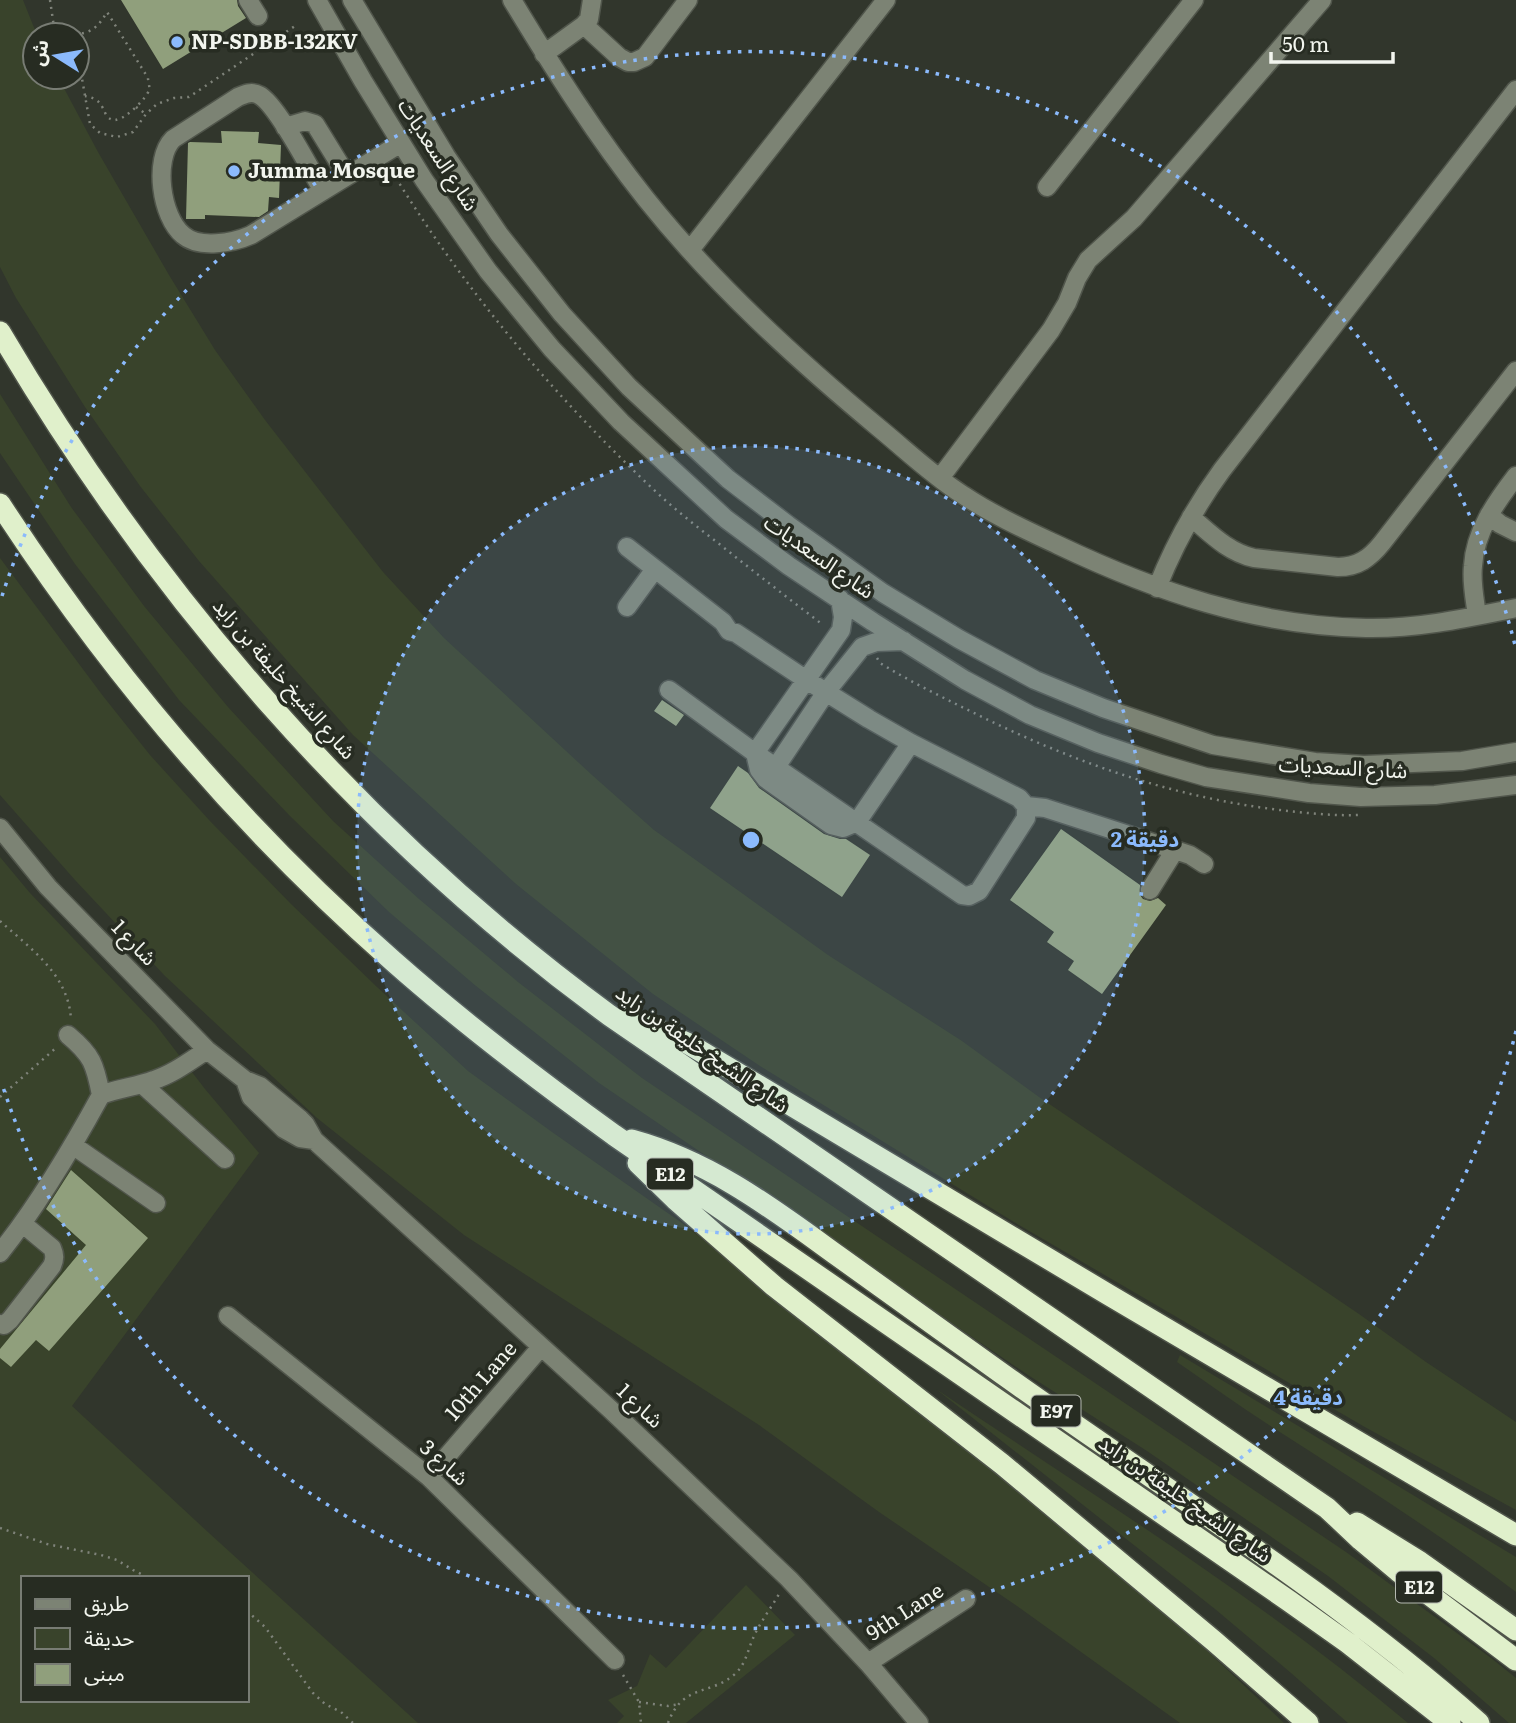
<svg xmlns="http://www.w3.org/2000/svg" width="1516" height="1723" viewBox="0 0 1516 1723" font-family="Literata,'Noto Sans Arabic',serif">
<style>
.green{fill:#39432b;fill-rule:evenodd}
.building{fill:#909f7c}
.lines{fill:none;stroke-linecap:round;stroke-linejoin:round}
.minor-casing{stroke:#50554b;stroke-width:21}
.highway-casing{stroke:#50554b;stroke-width:24}
.path{stroke:#7f837a;stroke-width:2.5;stroke-dasharray:2 5;stroke-linecap:butt}
.minor{stroke:#7c8374;stroke-width:18}
.highway{stroke:#e0f0cb;stroke-width:21}
.ring{fill:none;stroke:#8bbafc;stroke-width:3.5;stroke-dasharray:3.5 7}
.poi-dot{fill:#8bbafc;stroke:#272c22;stroke-width:2.5}
.labels{text-anchor:middle;stroke-width:7;stroke-linejoin:round;paint-order:stroke}
.shield{fill:#272c22;stroke:#b5b9b1;stroke-width:2}
.shield-label{font-size:19px;font-weight:bold;fill:#f2f5ee}
.poi-label{font-size:21px;font-weight:bold;fill:#f2f5ee;stroke:#272c22;text-anchor:start}
.street-label{font-size:21px;fill:#f2f5ee;stroke:#272c22}
.centre{fill:#8bbafc;stroke:#272c22;stroke-width:3.5}
.ring-label{font-size:21px;text-anchor:middle;font-weight:bold;fill:#8bbafc;stroke:#272c22;stroke-width:7;stroke-linejoin:round;paint-order:stroke}
</style>
<rect width="100%" height="100%" fill="#31362c"/>
<path class="green" d="M 0,0 L 23,0 L 37,35 L 35,35 L 35,77 L 58,77 L 98,152 L 169,275 L 215,350 L 265,420 L 383,572 L 444,638 L 592,775 L 654,830 L 828,955 L 962,1041 L 1039,1097 L 1359,1314 L 1426,1362 L 1516,1422 L 1516,1510 L 1363,1426 L 1014,1222 L 760,1066 L 653,994 L 516,884 L 353,735 L 199,561 L 140,486 L 85,407 L 16,298 L 0,267 Z
M 0,394 L 71,507 L 144,606 L 228,707 L 333,821 L 419,899 L 518,982 L 642,1078 L 1346,1552 L 1491,1658 L 1516,1678 L 1516,1723 L 1509,1723 L 1434,1658 L 1328,1576 L 1147,1451 L 1028,1375 L 599,1083 L 476,986 L 389,912 L 290,816 L 179,700 L 75,564 L 0,453 Z
M 0,558 L 103,696 L 150,755 L 210,821 L 291,904 L 377,987 L 468,1071 L 552,1132 L 682,1223 L 867,1369 L 1064,1527 L 1203,1647 L 1284,1723 L 1180,1723 L 1017,1606 L 879,1512 L 759,1425 L 464,1235 L 317,1118 L 165,976 L 75,880 L 0,795 Z
M 0,857 L 30,893 L 155,1024 L 205,1089 L 259,1153 L 72,1406 L 209,1533 L 418,1723 L 0,1723 ZM 23,1578 L 247,1578 L 247,1700 L 23,1700 Z
M 1180,1355 L 1516,1557 L 1516,1592 C 1437,1532 1353,1479 1269,1425 C 1238,1405 1208,1383 1177,1362 Z
M 936,1389 C 1096,1497 1261,1599 1408,1723 L 1348,1723 L 1291,1673 L 1215,1609 Z
M 746,1585 L 795,1635 L 686,1723 L 617,1723 L 624,1716 L 608,1700 L 637,1686 L 650,1654 L 666,1668 Z"/>
<path class="building" d="M 121,0 L 237,0 L 238,6 L 246,18 L 163,69 Z
M 221,131 L 259,132 L 258,143 L 281,145 L 279,198 L 269,197 L 268,211 L 259,217 L 205,215 L 205,219 L 186,219 L 188,143 L 190,142 L 222,143 Z
M 662,700 L 684,715 L 676,726 L 654,711 Z
M 738,766 L 748,773 L 759,788 L 824,834 L 840,839 L 846,839 L 870,855 L 842,897 L 710,808 Z
M 1061,829 L 1140,885 L 1140,895 L 1143,899 L 1150,901 L 1158,898 L 1166,905 L 1102,994 L 1068,970 L 1074,961 L 1047,942 L 1054,932 L 1010,900 Z
M 71,1170 L 148,1238 L 49,1351 L 36,1340 L 11,1367 L 0,1358 L 0,1349 L 86,1245 L 46,1209 Z"/>
<g class="lines">
<defs>
<path id="minor" d="M 248,0 L 258,16
M 317,0 L 363,81 L 424,180 L 488,271 L 552,349 L 621,422 L 726,519 L 789,566 L 873,622 L 965,680 L 1030,715 L 1098,743 L 1161,764 L 1206,777 L 1309,793 L 1361,797 L 1435,795 L 1516,785
M 352,0 L 446,156 L 499,234 L 562,314 L 629,387 L 728,479 L 788,525 L 883,593 L 959,639 L 1035,680 L 1103,708 L 1213,745 L 1315,762 L 1364,765 L 1462,761 L 1516,752
M 512,0 C 553,68 596,136 646,199 C 714,284 796,359 879,428 C 907,451 933,476 963,495 C 993,515 1026,530 1058,545 C 1157,592 1256,626 1366,628 C 1417,629 1467,618 1516,608
M 584,25 L 619,57 L 628,62 L 634,62 L 645,57 L 688,0
M 544,54 L 584,25 L 589,19 L 592,0
M 285,127 L 305,121 L 315,124 L 347,176
M 1047,187 L 1194,0
M 323,191 C 311,171 277,104 259,95 C 252,91 245,94 238,97 L 173,139 C 153,159 161,217 183,235 C 199,249 233,243 251,235 L 401,143
M 690,250 L 886,0
M 940,478 L 1051,330 L 1067,303 L 1077,278 L 1088,260 L 1134,218 L 1322,0
M 1489,515 L 1500,524 L 1516,532
M 1191,517 C 1211,534 1228,552 1254,558 L 1338,567 C 1358,567 1370,558 1382,543 L 1516,371
M 627,547 L 723,622 L 729,631 L 736,633 L 805,679 L 869,719 L 911,743 L 1019,798 L 1026,806 L 1026,818 L 979,891 L 969,896 L 962,895 L 755,753 L 669,690
M 1157,588 C 1174,545 1195,507 1222,470 L 1516,90
M 840,599 L 843,617 L 841,630 L 755,753 L 759,770 L 766,779 L 831,825 L 843,828 L 857,822 L 911,743
M 627,607 L 655,569
M 1477,616 C 1475,600 1471,582 1473,566 C 1475,531 1496,502 1516,476
M 776,767 L 826,692 L 862,647 L 876,642 L 904,641
M 1026,806 L 1045,808 L 1175,850 L 1190,855 L 1204,864
M 0,828 L 48,887 L 207,1050 L 245,1080 L 260,1086 L 300,1119 L 305,1124 L 314,1140 L 610,1409 L 789,1579 L 868,1663 L 919,1723
M 1150,890 L 1175,850
M 68,1035 C 92,1055 95,1064 101,1095
M 245,1080 L 251,1097 L 284,1129 L 300,1138 L 314,1140
M 142,1084 L 225,1159
M 74,1146 L 156,1203
M 0,1253 C 39,1204 71,1150 101,1095 C 118,1088 136,1087 154,1080 C 173,1074 190,1061 207,1050
M 228,1316 L 429,1477 L 615,1660
M 0,1324 L 4,1325 L 10,1320 L 52,1266 C 55,1259 55,1255 52,1248 L 23,1224
M 429,1477 L 541,1347
M 868,1663 L 966,1599"/>
<path id="highway" d="M 0,332 C 155,596 361,833 609,1015 L 1327,1508 L 1361,1540 L 1398,1571 L 1516,1660
M 0,504 C 110,673 242,828 393,961 C 463,1023 538,1080 614,1135 L 1289,1601 L 1348,1643 L 1450,1723
M 626,1019 L 658,1030 L 687,1043 L 1109,1295 L 1516,1535
M 632,1140 C 712,1162 773,1209 838,1256 C 893,1295 947,1334 1001,1373 C 1162,1488 1331,1592 1479,1723
M 638,1163 L 675,1199 L 774,1286 L 1002,1464 L 1214,1641 L 1308,1723
M 1357,1523 L 1420,1562 L 1516,1630"/>
</defs>
<use href="#minor" class="minor-casing"/>
<use href="#highway" class="highway-casing"/>
<path class="path" d="M 50,0 L 55,34
M 54,33 C 80,35 93,37 107,12 L 148,78 C 148,82 150,86 149,90 C 147,98 127,117 119,119 C 113,121 112,120 107,117 C 101,104 100,99 85,96
M 77,67 L 81,73 L 90,124 L 100,133 L 117,137 L 133,132 L 146,114 L 157,104 L 174,98 L 189,97 L 295,26
M 136,107 L 146,114
M 396,178 C 467,293 555,397 653,489 C 673,508 696,526 718,543 C 753,571 788,598 823,625
M 877,658 L 880,663 C 909,681 940,696 970,711 C 1068,760 1170,797 1280,810 C 1306,813 1333,816 1360,815
M 0,921 C 31,949 69,975 71,1020
M 0,1097 L 57,1047
M 0,1528 L 47,1544 L 101,1555 L 117,1560 L 133,1570 L 149,1578
M 247,1611 L 265,1627 L 313,1693 L 325,1704 L 341,1712 L 353,1723
M 623,1675 L 639,1702 L 641,1723
M 639,1702 L 668,1706 L 680,1704
M 668,1723 C 683,1683 710,1696 735,1674 C 746,1664 748,1649 754,1636 C 761,1621 771,1608 779,1594"/>
<use href="#minor" class="minor"/>
<use href="#highway" class="highway"/>
</g>
<circle cx="751" cy="840" r="394" fill="#8bbafc" fill-opacity=".12"/>
<g class="ring">
<circle cx="751" cy="840" r="394"/>
<path d="M1516 1031A788 788 0 0 1 2 1084M2 596A788 788 0 0 1 1516 649"/>
</g>
<g class="poi-dot">
<circle cx="177" cy="42" r="7"/>
<circle cx="234" cy="171" r="7"/>
</g>
<g class="labels">
<g class="shield">
<rect x="647" y="1158.5" width="46" height="31" rx="5"/>
<rect x="1031.5" y="1395.5" width="49" height="31" rx="5"/>
<rect x="1396" y="1571.5" width="46" height="31" rx="5"/>
</g>
<g class="shield-label">
<text x="670" y="1181">E12</text>
<text x="1056" y="1418">E97</text>
<text x="1419" y="1594">E12</text>
</g>
<g class="poi-label">
<text x="191" y="49">NP-SDBB-132KV</text>
<text x="248" y="178">Jumma Mosque</text>
</g>
<g class="street-label">
<text transform="translate(438 155) rotate(57)" y="7">شارع السعديات</text>
<text transform="translate(819 557) rotate(35)" y="7">شارع السعديات</text>
<text transform="translate(284 679) rotate(49)" y="7">شارع الشيخ خليفة بن زايد</text>
<text transform="translate(1343 768) rotate(3)" y="7">شارع السعديات</text>
<text transform="translate(134 943) rotate(46)" y="7">شارع 1</text>
<text transform="translate(702 1049) rotate(35)" y="7">شارع الشيخ خليفة بن زايد</text>
<text transform="translate(481 1381) rotate(-49)" y="7">10th Lane</text>
<text transform="translate(640 1406) rotate(43)" y="7">شارع 1</text>
<text transform="translate(444 1463) rotate(42)" y="7">شارع 3</text>
<text transform="translate(1185 1499) rotate(35)" y="7">شارع الشيخ خليفة بن زايد</text>
<text transform="translate(905 1612) rotate(-33)" y="7">9th Lane</text>
</g>
</g>
<circle cx="751" cy="840" r="10" class="centre"/>
<g class="ring-label">
<text x="1145" y="847">2 دقيقة</text>
<text x="1308" y="1405">4 دقيقة</text>
</g>
<rect x="21" y="1576" width="228" height="126" fill="#272c22" stroke="#787c74" stroke-width="2"/>
<rect x="35" y="1599" width="35" height="10" fill="#7c8374" stroke="#787c74" stroke-width="2"/>
<text x="84" y="1611" font-size="21" fill="#f2f5ee">طريق</text>
<rect x="35" y="1628" width="35" height="21" fill="#39432b" stroke="#787c74" stroke-width="2"/>
<text x="84" y="1646" font-size="21" fill="#f2f5ee">حديقة</text>
<rect x="35" y="1664" width="35" height="21" fill="#909f7c" stroke="#787c74" stroke-width="2"/>
<text x="84" y="1681" font-size="21" fill="#f2f5ee">مبنى</text>
<g transform="translate(56 56) rotate(281)"><circle r="33" fill="#272c22" stroke="#787c74" stroke-width="2"/>
<path d="M0-5L12 26L0 18L-12 26Z" fill="#8bbafc"/>
<text y="-10" font-size="19" font-weight="bold" text-anchor="middle" fill="#f2f5ee">ش</text>
</g>
<path d="M1271 52v10h122v-10" fill="none" stroke="#f2f5ee" stroke-width="3.5"/>
<text x="1282" y="52" font-size="21" fill="#f2f5ee" stroke="#272c22" stroke-width="5" paint-order="stroke">50 m</text>
</svg>
